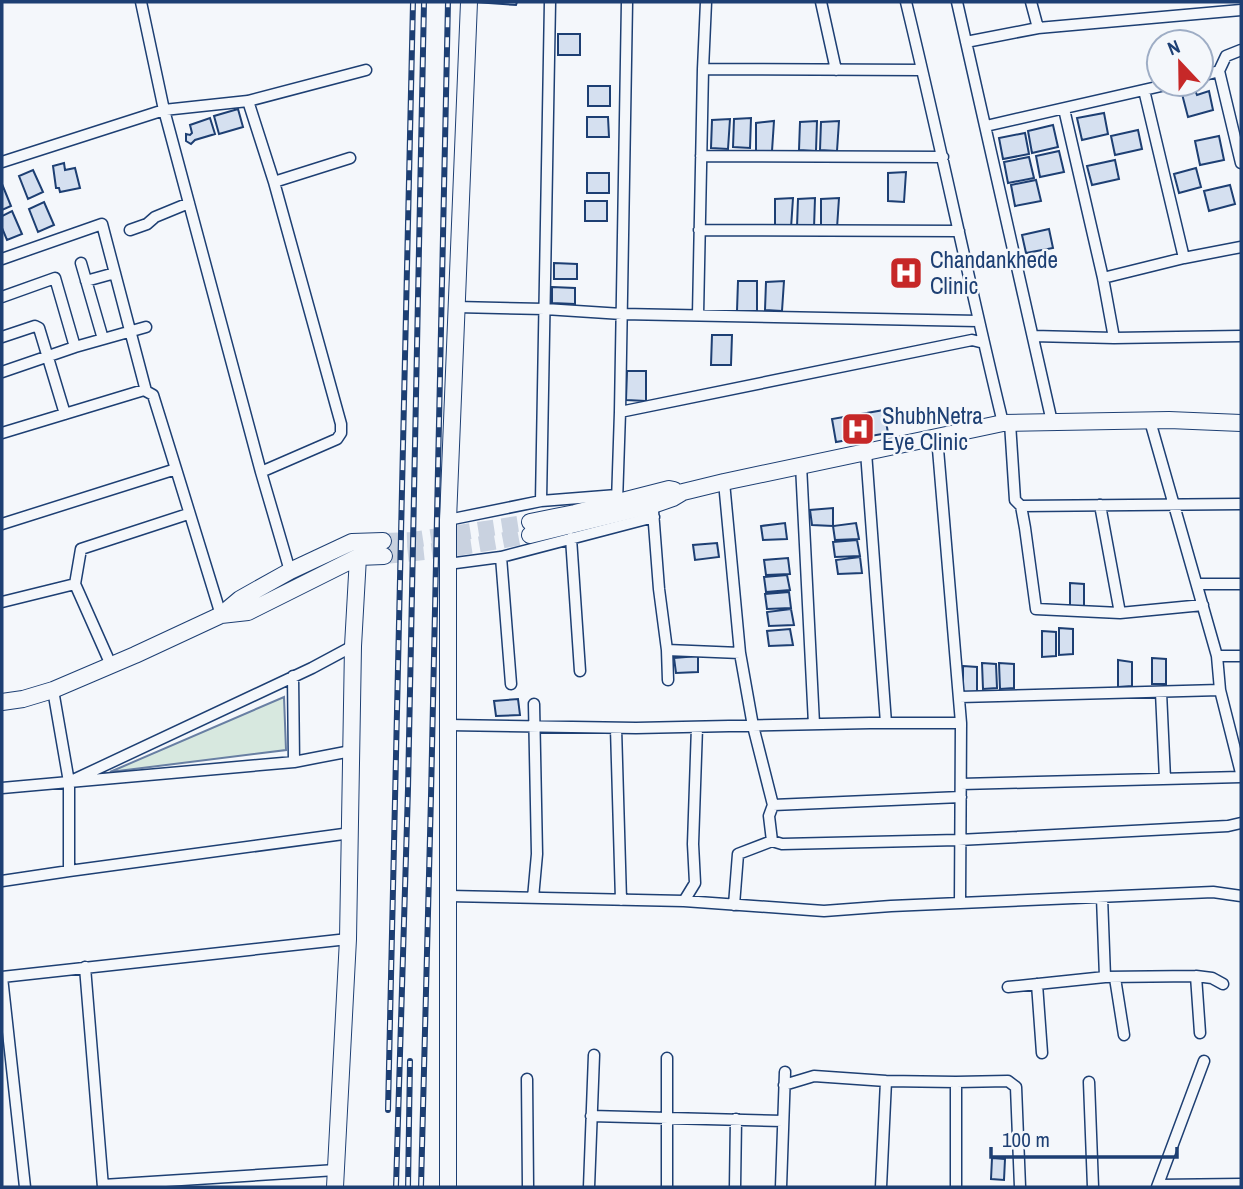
<svg xmlns="http://www.w3.org/2000/svg" width="1243" height="1189" viewBox="0 0 1243 1189" font-family="'Archivo Narrow',sans-serif">
<style>
.green{fill:#d7e8df;stroke:#687fa3;stroke-width:2}
.building{fill:#d5e0f0;stroke:#1d3f73;stroke-width:2}
.lines{fill:none;stroke-linecap:round;stroke-linejoin:round}
.secondary-tunnel{stroke:#c9d2e0;stroke-width:16;stroke-dasharray:16 8;stroke-linecap:butt}
.street-casing{stroke:#1d3f73;stroke-width:13}
.secondary-casing{stroke:#1d3f73;stroke-width:18}
.street{stroke:#f4f7fb;stroke-width:10}
.secondary{stroke:#f4f7fb;stroke-width:16}
.rail-casing{stroke:#1d3f73;stroke-width:6}
.rail{stroke:#f4f7fb;stroke-width:3.5;stroke-dasharray:10;stroke-linecap:butt}
.labels{text-anchor:middle;stroke-width:5;stroke-linejoin:round;paint-order:stroke}
.poi-label{font-size:23px;fill:#1d3f73;stroke:#f4f7fb;text-anchor:start}
</style>
<rect width="100%" height="100%" fill="#f4f7fb"/>
<path class="green" d="M 284,697 L 286,750 L 110,772 Z"/>
<path class="building" d="M 474,2 L 517,2 L 516,5 Z
M 558,34 L 580,34 L 580,55 L 558,55 Z
M 588,86 L 610,86 L 610,106 L 588,106 Z
M 1195,90 L 1197,95 L 1209,91 L 1213,110 L 1188,117 L 1182,94 Z
M 238,109 L 243,127 L 219,134 L 214,116 Z
M 1104,113 L 1108,134 L 1082,140 L 1077,118 Z
M 587,117 L 608,117 L 609,137 L 587,137 Z
M 210,118 L 215,134 L 195,140 L 191,144 L 186,141 L 186,134 L 190,135 L 192,133 L 190,125 Z
M 751,118 L 750,148 L 733,147 L 734,119 Z
M 730,119 L 728,149 L 711,148 L 712,120 Z
M 774,121 L 772,151 L 756,151 L 756,123 Z
M 817,121 L 816,151 L 799,150 L 800,122 Z
M 839,121 L 837,151 L 820,150 L 821,122 Z
M 1053,125 L 1058,147 L 1032,153 L 1028,131 Z
M 1138,130 L 1142,149 L 1115,155 L 1111,136 Z
M 1025,133 L 1029,154 L 1003,159 L 999,138 Z
M 1219,136 L 1224,160 L 1200,165 L 1195,141 Z
M 1059,151 L 1064,172 L 1040,177 L 1036,156 Z
M 1029,157 L 1034,178 L 1008,183 L 1004,162 Z
M 1115,160 L 1119,179 L 1092,185 L 1087,166 Z
M 64,163 L 65,170 L 75,168 L 80,188 L 60,192 L 59,188 L 56,188 L 53,166 Z
M 1196,168 L 1201,187 L 1179,193 L 1174,174 Z
M 33,170 L 43,192 L 28,199 L 19,176 Z
M 906,172 L 904,202 L 888,201 L 888,173 Z
M 587,173 L 609,173 L 609,193 L 587,193 Z
M 1036,180 L 1041,201 L 1015,206 L 1011,185 Z
M 2,184 L 11,206 L 2,210 Z
M 1230,185 L 1235,204 L 1209,211 L 1204,191 Z
M 793,198 L 791,228 L 775,228 L 775,199 Z
M 815,198 L 814,228 L 797,227 L 798,199 Z
M 839,198 L 837,228 L 821,227 L 821,199 Z
M 585,201 L 607,201 L 607,221 L 585,221 Z
M 44,202 L 54,225 L 38,232 L 29,209 Z
M 12,211 L 22,234 L 7,240 L 2,228 L 2,216 Z
M 1049,229 L 1053,248 L 1026,253 L 1022,235 Z
M 897,260 L 917,261 L 916,287 L 896,286 Z
M 554,263 L 577,264 L 577,279 L 554,279 Z
M 738,281 L 757,281 L 757,311 L 737,311 Z
M 784,281 L 782,311 L 765,310 L 766,282 Z
M 552,287 L 575,288 L 575,304 L 552,303 Z
M 712,335 L 732,335 L 731,365 L 711,365 Z
M 627,371 L 646,371 L 646,401 L 626,400 Z
M 884,410 L 888,433 L 836,442 L 832,419 Z
M 833,508 L 833,526 L 812,525 L 810,510 Z
M 785,523 L 787,539 L 763,540 L 761,526 Z
M 856,523 L 859,539 L 835,540 L 833,526 Z
M 857,540 L 860,556 L 835,557 L 833,542 Z
M 717,543 L 719,557 L 695,560 L 693,545 Z
M 860,557 L 862,573 L 838,574 L 836,560 Z
M 788,558 L 790,574 L 766,575 L 764,560 Z
M 787,575 L 790,590 L 766,592 L 764,577 Z
M 1070,583 L 1084,584 L 1084,609 L 1070,609 Z
M 789,592 L 791,608 L 767,609 L 765,594 Z
M 791,609 L 794,625 L 769,626 L 767,612 Z
M 1059,628 L 1073,629 L 1073,654 L 1059,655 Z
M 790,629 L 793,645 L 769,646 L 767,631 Z
M 1042,631 L 1056,632 L 1056,656 L 1042,657 Z
M 698,656 L 698,672 L 676,673 L 674,658 Z
M 1152,658 L 1166,659 L 1166,684 L 1152,684 Z
M 1118,660 L 1132,662 L 1132,686 L 1118,687 Z
M 982,663 L 996,664 L 997,688 L 983,689 Z
M 999,663 L 1014,664 L 1014,688 L 1000,689 Z
M 963,666 L 977,667 L 977,692 L 963,692 Z
M 518,699 L 520,715 L 496,716 L 494,701 Z
M 992,1158 L 1005,1159 L 1004,1180 L 991,1179 Z"/>
<g class="lines">
<path class="secondary-tunnel" d="M 383,541 L 413,540 L 530,522
M 384,556 C 433,552 482,545 530,535"/>
<defs>
<path id="street" d="M 141,2 L 164,110 L 261,472 L 290,571
M 821,2 L 836,70
M 906,2 C 940,142 969,283 1003,423
M 957,2 L 1052,422
M 1038,28 L 1241,10
M 966,42 L 1038,28 L 1031,2
M 703,69 L 922,70
M 1219,71 L 1226,56 L 1241,50
M 1201,76 L 1219,71 L 1241,163
M 1144,90 L 1184,258
M 248,101 L 274,182 L 341,424 L 341,433 L 337,439 L 261,472
M 1064,109 L 1103,278 L 1184,258 L 1241,247
M 986,126 L 1170,84
M 701,156 L 943,157
M 2,162 L 164,110 L 248,101 L 366,70
M 274,182 L 350,158
M 130,230 L 147,224 L 155,217 L 189,203
M 699,230 L 959,231
M 2,259 L 102,224 L 146,391
M 81,263 L 103,339
M 86,281 L 115,273
M 2,297 L 55,278 L 75,347
M 456,307 L 545,309 L 622,314 L 978,321
M 698,315 L 703,69 L 706,2
M 1033,336 L 1114,338 L 1103,278
M 2,337 L 35,326 L 39,328 L 65,414
M 1114,338 L 1241,336
M 2,372 L 75,347 L 146,327
M 620,412 L 972,340 L 984,343
M 1150,421 L 1217,656 L 1220,690
M 1010,423 L 1015,500 L 1021,506 L 1241,504
M 2,433 L 144,390 L 153,395 L 176,469
M 866,452 L 886,723
M 801,465 L 814,724
M 724,482 L 740,653
M 541,501 L 550,2
M 617,502 L 620,412 L 627,2
M 1100,505 L 1120,613
M 1021,506 L 1025,528 L 1036,609 L 1120,613 L 1203,605
M 653,511 L 659,589 L 667,650 L 668,680
M 448,520 L 541,501 L 617,495
M 2,524 L 176,469 L 221,615
M 571,538 L 580,671
M 501,557 L 511,684
M 448,564 L 501,557 L 654,517
M 75,584 L 111,665
M 1197,584 L 1241,584
M 2,602 L 75,584 L 81,549 L 188,514
M 667,650 L 740,653 L 753,726 L 773,805 L 769,816 L 772,841
M 1217,656 L 1241,656
M 293,676 L 294,762
M 53,690 L 69,782 L 294,762 L 351,751
M 1161,692 L 1165,779
M 959,697 L 1220,690 L 1241,773
M 448,725 L 636,728 L 870,723 L 961,723
M 616,728 L 621,900
M 69,782 L 69,871 L 351,833
M 961,784 L 1241,777
M 2,788 L 69,782 L 312,668 L 353,646
M 773,805 L 961,797
M 2,881 L 69,871
M 449,896 L 684,901 L 824,911 L 891,906 L 960,903 L 961,723 L 937,437
M 533,898 L 537,854 L 534,704
M 684,901 L 695,883 L 693,844 L 697,727
M 960,903 L 1213,892 L 1241,896
M 734,905 L 738,854 L 772,841 L 782,844 L 958,840 L 1228,826 L 1241,823
M 85,967 L 103,1187
M 1196,976 L 1200,1033
M 2,977 L 348,939
M 2,977 L 25,1187
M 1105,977 L 1196,976 L 1212,978 L 1223,984
M 1115,978 L 1124,1035
M 1037,984 L 1042,1053
M 1008,987 L 1105,977 L 1102,897
M 667,1058 L 667,1187
M 527,1079 L 528,1187
M 1089,1082 L 1093,1187
M 784,1085 L 814,1076 L 886,1081 L 956,1082 L 1008,1081 L 1016,1087 L 1020,1187
M 591,1116 L 783,1121
M 103,1185 L 336,1170
M 1158,1185 L 1241,1184
M 589,1187 L 594,1055
M 735,1187 L 736,1119
M 781,1187 L 785,1072
M 881,1187 L 886,1081
M 956,1187 L 956,1082
M 1157,1187 L 1204,1061"/>
<path id="secondary" d="M 530,522 L 575,513 L 669,489 L 674,490
M 530,535 L 653,505 L 673,498 L 683,492 L 724,482 L 1003,423 L 1169,420 L 1241,423
M 221,615 L 248,612 L 358,557 L 384,556
M 2,702 L 23,699 L 53,690 L 135,655 L 221,615 L 240,599 L 290,571 L 352,542 L 383,541
M 335,1187 L 348,939 L 353,646 L 358,557
M 448,1187 L 448,520 L 469,2"/>
</defs>
<use href="#street" class="street-casing"/>
<use href="#secondary" class="secondary-casing"/>
<use href="#street" class="street"/>
<use href="#secondary" class="secondary"/>
<defs>
<path id="rail" d="M 388,1110 L 413,2
M 396,1187 L 408,789 L 424,2
M 408,1187 L 410,1061
M 421,1187 L 431,796 L 448,2"/>
</defs>
<use href="#rail" class="rail-casing"/>
<use href="#rail" class="rail"/>
</g>
<defs>
<symbol id="hospital-square" viewBox="-11 -11 22 22"><rect x="-9" y="-9" width="18" height="18" rx="4" fill="#c62828" stroke="#f4f7fb"/><path d="M-5-5h3v3.5h4V-5h3V5h-3V1.5h-4V5h-3Z" fill="#fff"/></symbol>
</defs>
<g fill-rule="evenodd">
<use href="#hospital-square" x="887" y="254" width="38" height="38"/>
<use href="#hospital-square" x="839" y="410" width="38" height="38"/>
</g>
<g class="labels">
<g class="poi-label">
<text x="930" y="268">Chandankhede<tspan x="930" dy="26">Clinic</tspan></text>
<text x="882" y="424">ShubhNetra<tspan x="882" dy="26">Eye Clinic</tspan></text>
</g>
</g>
<rect width="1243" height="1189" fill="none" stroke="#1d3f73" stroke-width="7"/>
<g transform="translate(1180 63) rotate(338)"><circle r="33" fill="#f4f7fb" stroke="#9eadc5" stroke-width="2"/>
<path d="M0-5L12 26L0 18L-12 26Z" fill="#c62828"/>
<text y="-10" font-size="19" font-weight="bold" text-anchor="middle" fill="#1d3f73">N</text>
</g>
<path d="M991 1147v10h186v-10" fill="none" stroke="#1d3f73" stroke-width="3.5"/>
<text x="1002" y="1147" font-size="21" fill="#1d3f73" stroke="#f4f7fb" stroke-width="5" paint-order="stroke">100 m</text>
</svg>
